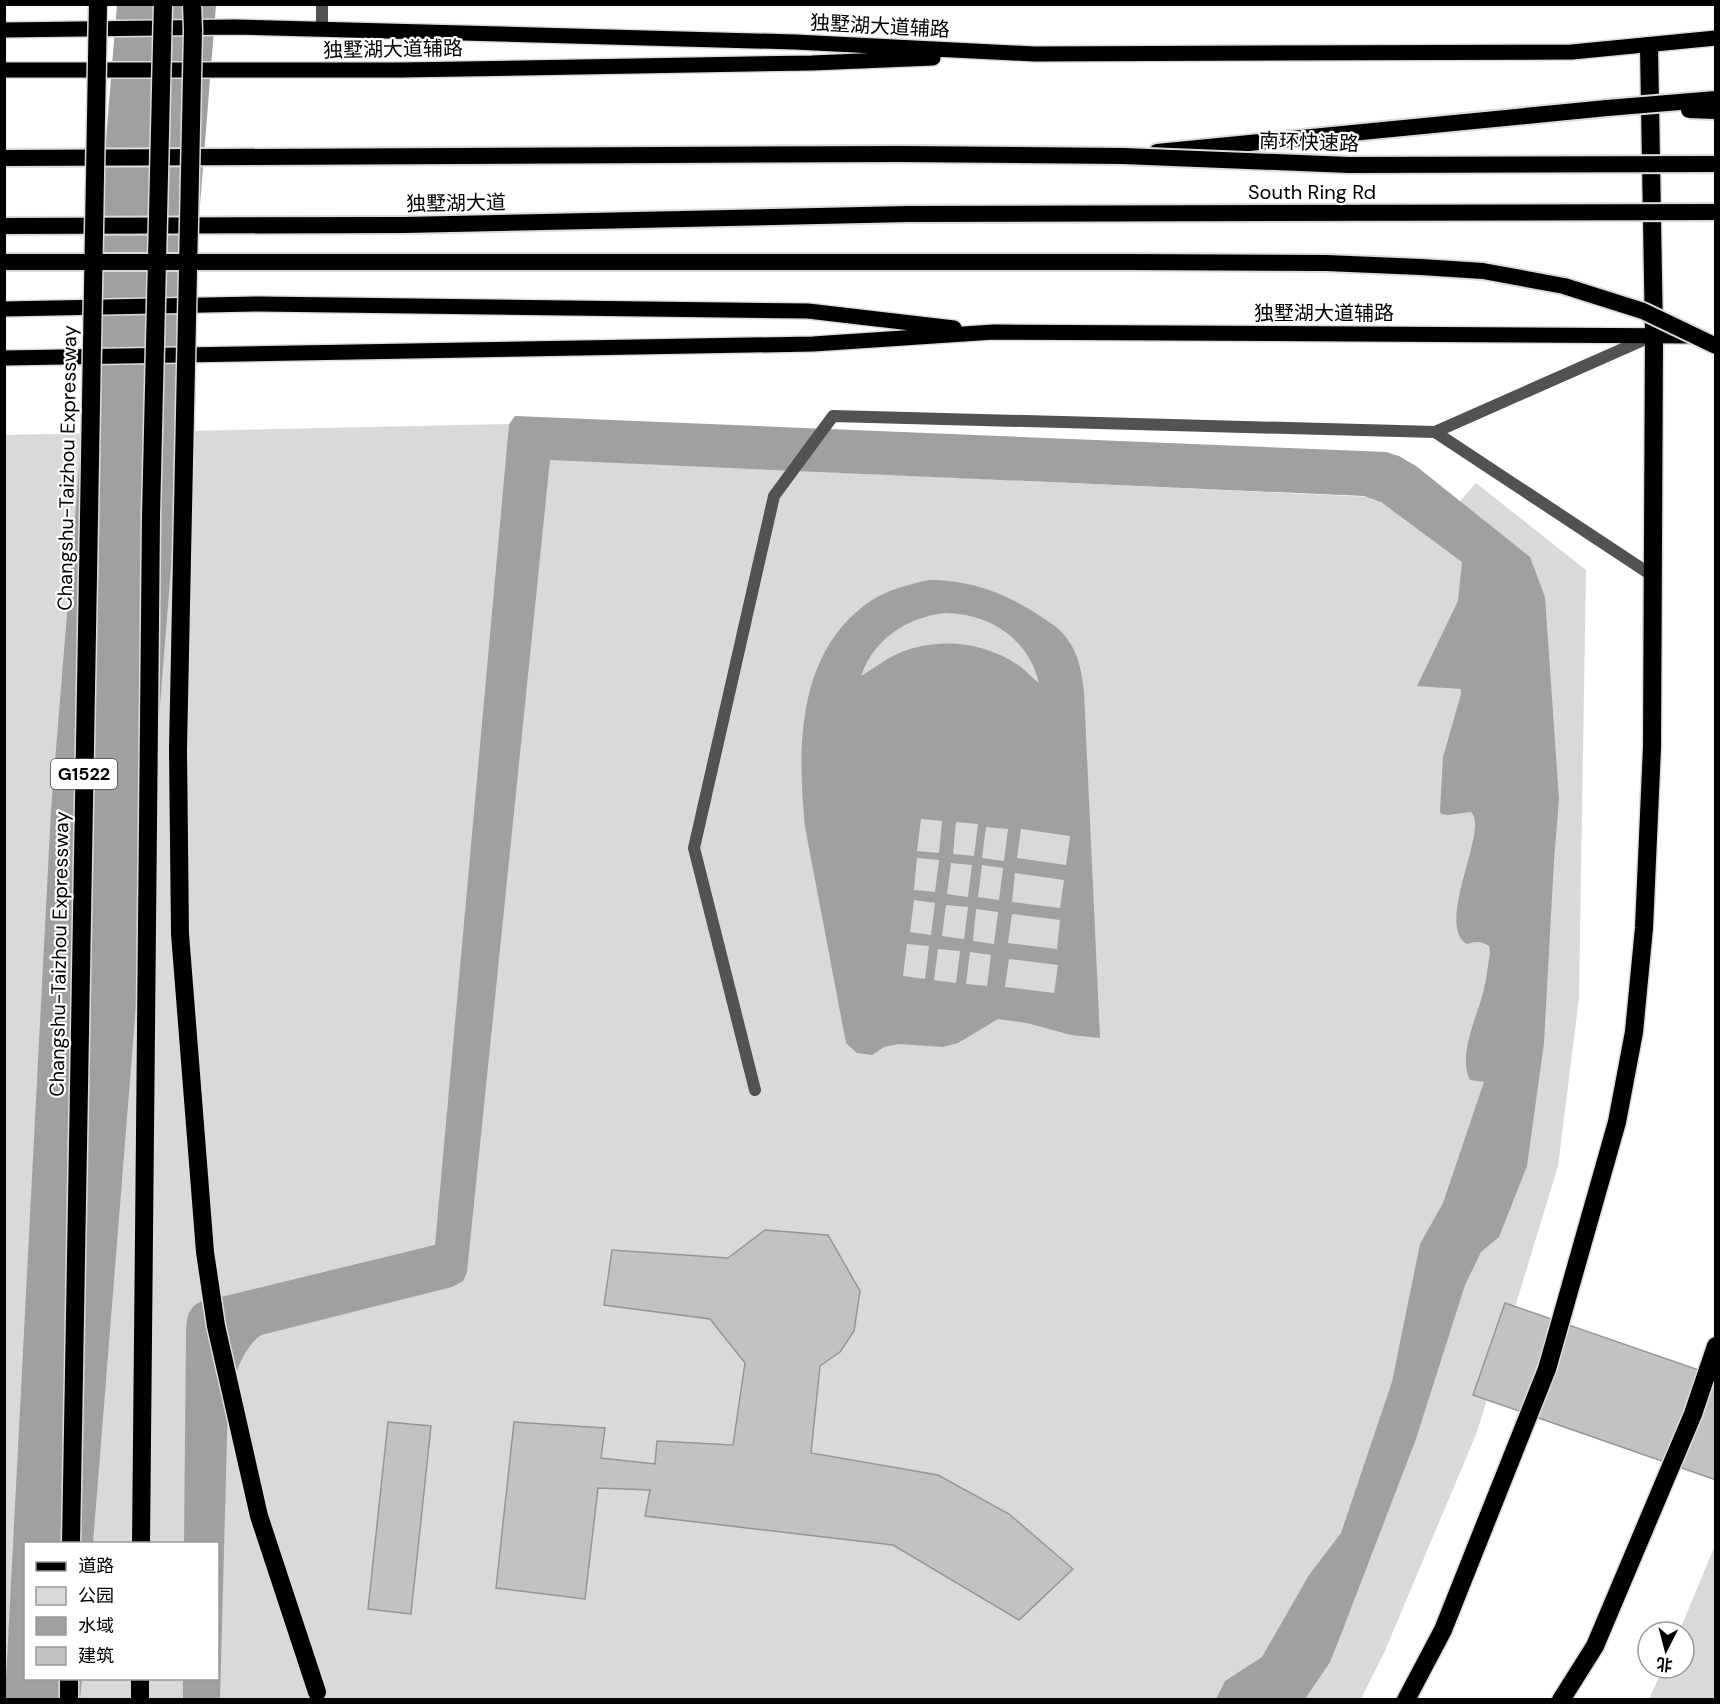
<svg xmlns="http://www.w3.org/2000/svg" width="1720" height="1704" viewBox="0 0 1720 1704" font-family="'DM Sans','Noto Sans SC',sans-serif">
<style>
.green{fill:#d9d9d9;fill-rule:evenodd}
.water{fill:#a0a0a0;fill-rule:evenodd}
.building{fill:#c2c2c2;stroke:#969696;stroke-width:1.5}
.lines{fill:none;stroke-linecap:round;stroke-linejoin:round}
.primary-casing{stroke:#dbdbdb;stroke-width:18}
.trunk-casing{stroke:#dbdbdb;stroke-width:20}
.motorway-casing{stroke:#dbdbdb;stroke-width:21}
.service{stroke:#525252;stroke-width:12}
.minor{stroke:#525252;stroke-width:12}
.primary{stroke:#000;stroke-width:15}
.trunk{stroke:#000;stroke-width:16}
.motorway{stroke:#000;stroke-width:18}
.trunk-bridge-casing{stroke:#dbdbdb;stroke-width:20;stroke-linecap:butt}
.motorway-bridge-casing{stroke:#dbdbdb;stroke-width:21;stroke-linecap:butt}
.trunk-bridge{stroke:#000;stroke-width:16}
.motorway-bridge{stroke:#000;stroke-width:18}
.labels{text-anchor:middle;stroke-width:4.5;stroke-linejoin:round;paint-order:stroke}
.shield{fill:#fff;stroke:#4c4c4c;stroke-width:1.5}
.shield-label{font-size:18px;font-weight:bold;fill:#000}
.street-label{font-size:20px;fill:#000;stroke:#fff}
</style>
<rect width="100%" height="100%" fill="#fff"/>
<path class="green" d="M 509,424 L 507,457 L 1460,501 L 1476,483 L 1586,570 L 1579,998 L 1558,1166 L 1477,1432 L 1384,1653 L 1361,1699 L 5,1699 L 4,435 ZM 26,1544 L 218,1544 L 218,1678 L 26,1678 Z
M 1715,1545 L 1715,1699 L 1649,1699 L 1663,1668 L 1684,1668 L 1684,1632 L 1679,1632 Z"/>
<path class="water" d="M 117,5 L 216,5 L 93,1543 L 26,1544 L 26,1678 L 82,1679 L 80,1699 L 5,1699 L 51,810 Z
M 515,416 L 1386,452 L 1399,456 L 1416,466 L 1530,557 L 1545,597 L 1559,799 L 1554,861 L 1544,1043 L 1527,1166 L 1499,1237 L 1481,1252 L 1465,1285 L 1416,1439 L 1340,1637 L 1330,1662 L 1305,1699 L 1216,1699 L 1225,1681 L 1262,1657 L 1309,1575 L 1341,1533 L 1392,1382 L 1420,1244 L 1443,1203 L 1484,1082 L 1470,1080 C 1457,1055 1478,1015 1484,989 C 1487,977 1488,964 1490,952 L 1489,946 C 1482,941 1475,941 1467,944 C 1434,925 1490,828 1471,812 L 1448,815 L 1441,814 L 1440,811 L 1443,757 L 1461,694 L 1461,689 L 1417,686 L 1458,601 L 1462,562 L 1381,502 L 1364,496 L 550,460 L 467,1272 L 463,1281 L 452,1287 L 261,1335 C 241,1350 234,1378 228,1401 L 220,1699 L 183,1700 L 183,1679 L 218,1678 L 218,1544 L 184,1543 L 186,1332 C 187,1319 187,1308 200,1302 L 435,1245 L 509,424 Z
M 929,580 C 969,580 1003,592 1037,614 C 1048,621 1061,629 1068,640 C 1079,655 1082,674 1084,692 L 1100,1038 L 1071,1035 L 1027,1023 L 998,1019 L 958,1043 L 943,1047 L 898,1044 L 884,1047 L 872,1055 L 857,1053 L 846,1043 L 805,827 C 797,746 797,650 872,600 C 888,590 910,584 929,580 ZM 945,613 C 990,614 1028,638 1039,683 C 1032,678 1026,670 1018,665 C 982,641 936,637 897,654 C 884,660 873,669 861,676 C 874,639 907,617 945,613 ZM 921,819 L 942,821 L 939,853 L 917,851 ZM 956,822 L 978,824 L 974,856 L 953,854 ZM 986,827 L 1008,829 L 1004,861 L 982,858 ZM 1021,829 L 1070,836 L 1066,865 L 1017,858 ZM 917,858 L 939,860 L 935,892 L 914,890 ZM 951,863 L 972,865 L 968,897 L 947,894 ZM 982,865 L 1003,868 L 999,900 L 978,897 ZM 1015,873 L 1064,880 L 1060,908 L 1012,902 ZM 914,900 L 935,903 L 931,935 L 910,932 ZM 946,905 L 968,907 L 964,939 L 942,936 ZM 976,909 L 998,912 L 994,944 L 973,941 ZM 1012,914 L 1060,920 L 1057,949 L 1008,943 ZM 907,944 L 929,946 L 925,979 L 903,976 ZM 938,949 L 960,951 L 956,983 L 934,980 ZM 970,952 L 991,955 L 987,986 L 966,984 ZM 1009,959 L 1058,965 L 1054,993 L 1005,987 Z"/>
<path class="building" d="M 765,1230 L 828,1235 L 860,1291 L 854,1331 L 840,1352 L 820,1366 L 811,1453 L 938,1475 L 1009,1514 L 1073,1569 L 1019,1620 L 893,1545 L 645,1516 L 650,1490 L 598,1488 L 585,1599 L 496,1588 L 514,1422 L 605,1428 L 601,1458 L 655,1464 L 657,1441 L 733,1445 L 745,1363 L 710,1319 L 604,1305 L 612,1250 L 728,1258 Z
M 1505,1303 L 1716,1376 L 1716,1480 L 1473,1395 Z
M 388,1422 L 431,1426 L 411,1614 L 368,1609 Z"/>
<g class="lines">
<defs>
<path id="primary" d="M 4,30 L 235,27 L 795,42 L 1035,54 L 1572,52 L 1716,38
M 4,70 L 401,70 L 812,63 L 933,58
M 4,309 L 259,304 L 808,311 L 954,328
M 4,358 L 813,344 L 994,332 L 1695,336"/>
<path id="trunk" d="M 1157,152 L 1607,108
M 4,158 L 900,154
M 4,226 L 404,225 L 908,214"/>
<path id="motorway" d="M 69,1700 L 69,1678
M 140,1700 L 140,1678
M 1406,1700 L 1443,1630 L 1547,1369 L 1617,1122 L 1634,1032 L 1644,928 L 1652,747 L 1654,335 L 1649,46
M 1561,1700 L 1595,1646 L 1693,1414 L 1716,1346"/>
</defs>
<use href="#primary" class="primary-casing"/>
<use href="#trunk" class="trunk-casing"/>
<use href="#motorway" class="motorway-casing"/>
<path class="service" d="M 1435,432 L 1653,576
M 755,1090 L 694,848 L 774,496 L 833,416 L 1435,432 L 1650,337"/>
<path class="minor" d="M 322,4 L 322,29"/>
<use href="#primary" class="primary"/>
<use href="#trunk" class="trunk"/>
<use href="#motorway" class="motorway"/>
<defs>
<path id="trunk-bridge" d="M 1607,108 L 1716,99
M 1689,110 L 1716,111
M 900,154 L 1123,156 L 1349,165 L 1716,164
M 908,214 L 1716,212
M 4,262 L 1129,262 L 1326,263 L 1421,267 L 1483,271 L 1564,286 L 1643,311 L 1716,346"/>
<path id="motorway-bridge" d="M 192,4 L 193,30 L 178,749 L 180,934 L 205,1252 L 216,1326 L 259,1516 L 317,1692
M 71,1544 L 98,4
M 141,1544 L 151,516 L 163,4"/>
</defs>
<use href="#trunk-bridge" class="trunk-bridge-casing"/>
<use href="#motorway-bridge" class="motorway-bridge-casing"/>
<use href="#trunk-bridge" class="trunk-bridge"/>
<use href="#motorway-bridge" class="motorway-bridge"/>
</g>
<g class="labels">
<rect class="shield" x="51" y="759" width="66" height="30" rx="4.5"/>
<g class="shield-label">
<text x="84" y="780">G1522</text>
</g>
<g class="street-label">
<text transform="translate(880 26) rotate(3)" y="7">独墅湖大道辅路</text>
<text transform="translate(393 49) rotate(-1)" y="7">独墅湖大道辅路</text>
<text transform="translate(1309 142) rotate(2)" y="7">南环快速路</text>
<text x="1312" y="199">South Ring Rd</text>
<text transform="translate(456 203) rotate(-1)" y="7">独墅湖大道</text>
<text x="1324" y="320">独墅湖大道辅路</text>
<text transform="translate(67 468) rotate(-89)" y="7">Changshu-Taizhou Expressway</text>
<text transform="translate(59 954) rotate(-89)" y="7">Changshu-Taizhou Expressway</text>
</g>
</g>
<rect width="1720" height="1704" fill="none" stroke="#000000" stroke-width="12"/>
<rect x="24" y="1542" width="195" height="138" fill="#ffffff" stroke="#999999" stroke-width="1.5"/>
<rect x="36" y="1562" width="30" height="9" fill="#000000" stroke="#999999" stroke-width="1.5"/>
<text x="78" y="1572" font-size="18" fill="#000000">道路</text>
<rect x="36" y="1587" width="30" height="18" fill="#d9d9d9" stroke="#999999" stroke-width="1.5"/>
<text x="78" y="1602" font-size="18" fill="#000000">公园</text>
<rect x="36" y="1617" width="30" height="18" fill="#a0a0a0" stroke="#999999" stroke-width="1.5"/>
<text x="78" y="1632" font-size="18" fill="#000000">水域</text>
<rect x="36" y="1647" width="30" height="18" fill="#c2c2c2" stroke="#999999" stroke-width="1.5"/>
<text x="78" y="1662" font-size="18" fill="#000000">建筑</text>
<g transform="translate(1666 1650) rotate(186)"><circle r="28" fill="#ffffff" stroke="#999999" stroke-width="1.5"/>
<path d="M0-4.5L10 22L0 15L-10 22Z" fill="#000000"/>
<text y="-9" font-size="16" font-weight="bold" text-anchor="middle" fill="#000000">北</text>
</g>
</svg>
